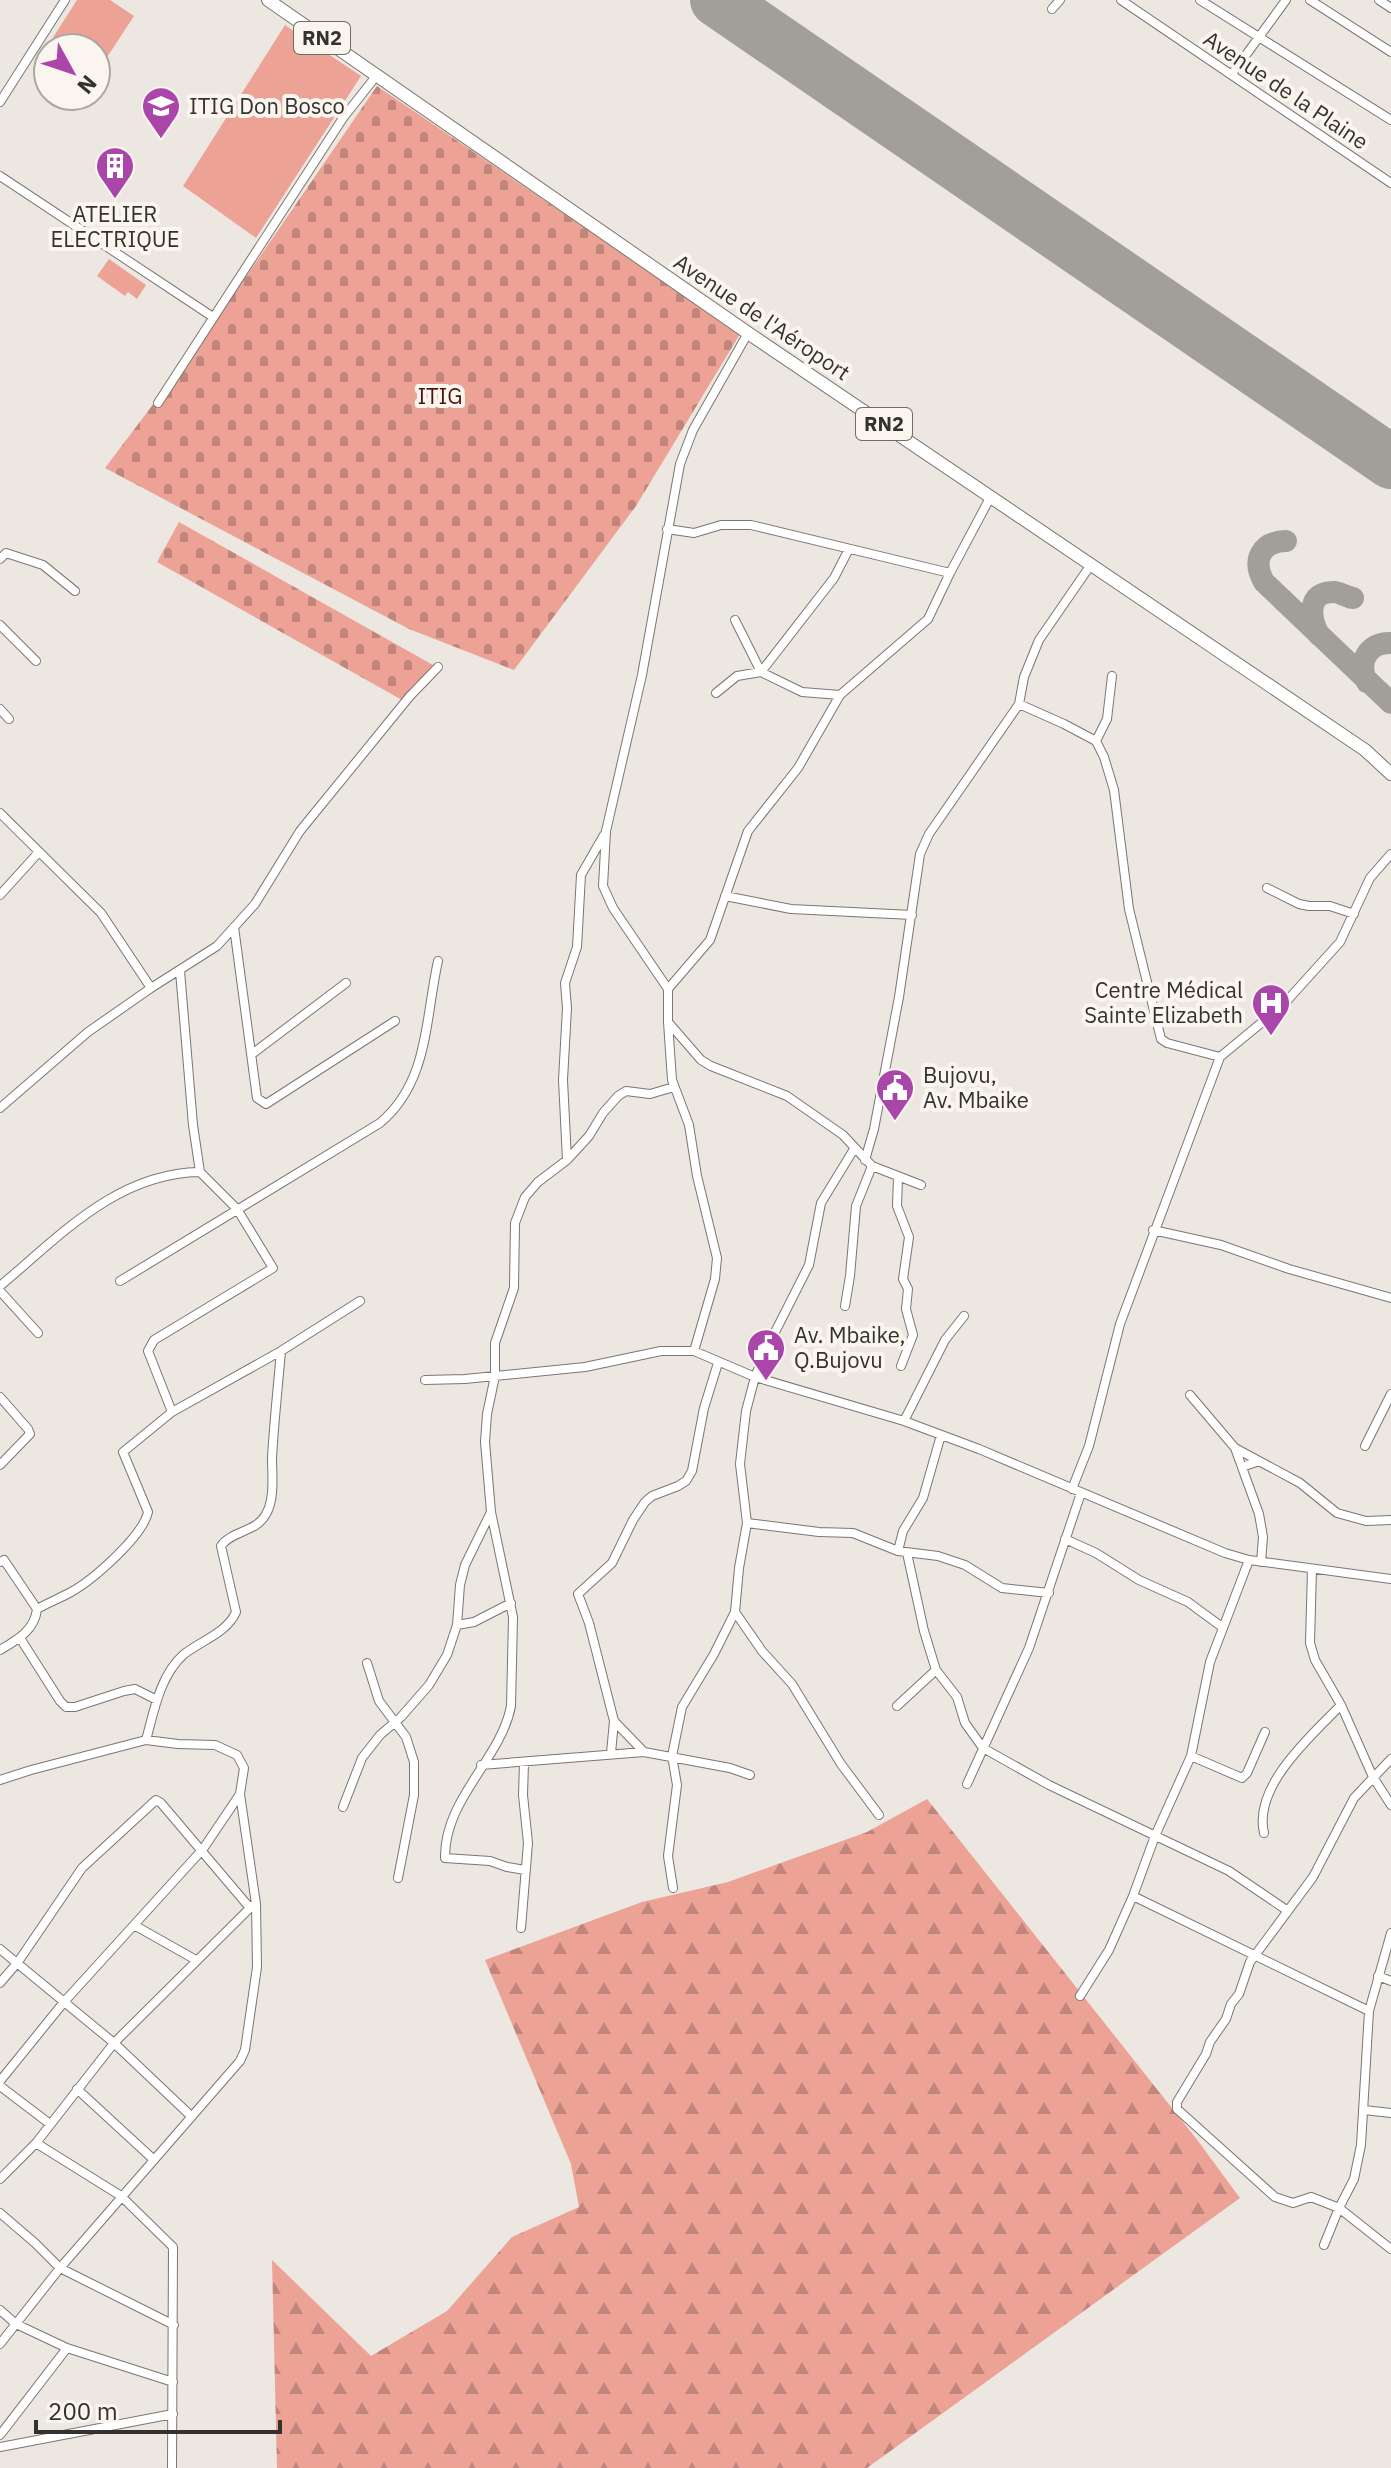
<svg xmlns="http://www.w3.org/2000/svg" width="1391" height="2468" viewBox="0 0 1391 2468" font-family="'IBM Plex Sans',sans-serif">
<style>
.forest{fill:url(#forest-firs)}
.cemetery{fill:url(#cemetery-stones)}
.garden{fill:#eda296}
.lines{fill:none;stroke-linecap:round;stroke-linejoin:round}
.taxiway{stroke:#a29e9a;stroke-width:22}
.runway{stroke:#a29e9a;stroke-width:54}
.minor-casing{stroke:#7b7670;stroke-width:10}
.trunk-casing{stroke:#7b7670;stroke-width:14}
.minor{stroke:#fff;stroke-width:8}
.trunk{stroke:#fff;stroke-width:12}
.labels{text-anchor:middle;stroke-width:8;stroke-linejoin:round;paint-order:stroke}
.shield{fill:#faf5ee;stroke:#6f6c69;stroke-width:2}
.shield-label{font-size:20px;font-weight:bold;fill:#343230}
.street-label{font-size:22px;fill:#343230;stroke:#faf5ee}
.poi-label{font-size:22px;fill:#343230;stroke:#faf5ee;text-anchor:start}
.park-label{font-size:22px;fill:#4f120c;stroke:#faf5ee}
</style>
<defs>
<pattern id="forest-firs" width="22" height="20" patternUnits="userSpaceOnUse" patternTransform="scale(2)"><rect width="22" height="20" fill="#eda296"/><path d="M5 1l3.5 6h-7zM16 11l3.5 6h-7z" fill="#c1857b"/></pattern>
<pattern id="cemetery-stones" width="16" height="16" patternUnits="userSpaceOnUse" patternTransform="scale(2)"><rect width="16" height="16" fill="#eda296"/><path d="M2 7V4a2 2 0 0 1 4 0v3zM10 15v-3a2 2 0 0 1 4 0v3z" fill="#c1857b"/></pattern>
</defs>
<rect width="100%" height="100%" fill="#ede7e1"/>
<path class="forest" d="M 927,1799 L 1198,2141 L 1240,2198 L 867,2468 L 277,2468 L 272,2260 L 371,2356 L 447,2311 L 512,2237 L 579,2207 L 571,2164 L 485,1960 L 642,1902 L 728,1882 L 867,1832 Z"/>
<path class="cemetery" d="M 377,86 L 740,334 L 636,506 L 514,670 L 409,629 L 105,468 L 213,325 Z
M 179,522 L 433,665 L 402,700 L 157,562 Z"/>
<path class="garden" d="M 77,0 L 110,0 L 134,16 L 96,74 L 96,48 L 48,48 L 48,56 L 43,53 Z
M 285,25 L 361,76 L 256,238 L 183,186 Z
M 109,259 L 146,285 L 137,299 L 128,292 L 125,296 L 97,276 Z"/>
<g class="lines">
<path class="taxiway" d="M 1286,541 C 1260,542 1252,561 1264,582 L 1391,703
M 1319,635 C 1310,618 1306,591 1335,592 C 1341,593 1347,597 1353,598
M 1367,682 C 1357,662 1368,642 1391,643"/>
<path class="runway" d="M 717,0 L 1391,462"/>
<defs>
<path id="minor" d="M 1121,0 L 1391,183
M 1200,0 L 1391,120
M 1310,0 L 1391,52
M 1379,0 L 1391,8
M 1052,9 L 1060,0
M 1232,74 L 1286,0
M 0,102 L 65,0
M 0,176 L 213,317
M 748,333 L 693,430 L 680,464 L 642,675 L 606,831 L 603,886 L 613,908 L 668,989 L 668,1022 L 701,1060 L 711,1066 L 787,1096 L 843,1135 L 872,1166 L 921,1185
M 158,403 L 343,118 L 377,75
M 667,529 L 694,533 L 721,525 L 751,525 L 950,573
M 0,559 L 6,553 L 43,565 L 75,591
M 735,620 L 761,672 L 802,692 L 840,695
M 0,625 L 36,661
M 716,693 L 737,676 L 761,672 L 834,578 L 849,549
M 1019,704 L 1064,724 L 1096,741 L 1104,757 L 1114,790 L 1129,909 L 1161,1039 L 1167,1043 L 1220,1057
M 0,709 L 9,719
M 1096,741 L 1107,719 L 1112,676
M 0,813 L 101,913 L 151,988
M 1267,888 L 1299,904 L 1309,906 L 1330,906 L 1354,914
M 0,895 L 39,852
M 725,896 L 791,909 L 912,915
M 234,927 L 257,1098 L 266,1104 L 395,1021
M 668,989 L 710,940 L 748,831 L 798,768 L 840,695 L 928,619 L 950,573 L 991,496
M 668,1022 L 672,1080 L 689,1125 L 697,1176 L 717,1258 L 715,1279 L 694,1351
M 252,1054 L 346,983
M 0,1108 L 88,1032 L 151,988 L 217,946 L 255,904 L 300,831 L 410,696 L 438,667
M 567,1160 L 563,1080 L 567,1008 L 565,983 L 577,947 L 581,875 L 604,835
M 865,1160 L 874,1129 L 899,997 L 920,854 L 929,834 L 1019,704 L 1024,677 L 1039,640 L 1090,566
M 898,1177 L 897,1206 L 909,1237 L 903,1279 L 908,1289 L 906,1309 L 913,1335 L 901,1366
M 1153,1230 L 1221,1245 L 1289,1269 L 1391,1298
M 120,1281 L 380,1123 C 429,1082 425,1019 438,961
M 0,1286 C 60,1236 117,1173 200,1172
M 0,1291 L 38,1333
M 845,1306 L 850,1276 L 856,1206 L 872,1166
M 425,1380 L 465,1379 L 585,1367 L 661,1351 L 694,1351 L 755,1377 L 904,1421 L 979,1449 L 1225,1553 L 1249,1560 L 1391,1579
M 1190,1395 L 1235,1448
M 0,1397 L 28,1429 L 30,1434 L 0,1465
M 172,1412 L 148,1351 L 154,1340 L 273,1268 L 237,1209 L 200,1172 L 193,1125 L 180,971
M 904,1421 L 945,1340 L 964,1316
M 1365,1446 L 1391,1394
M 1259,1461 L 1300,1483 L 1337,1513 L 1366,1521 L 1391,1520
M 1242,1467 L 1259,1461 L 1235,1448 L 1259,1514 L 1263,1537 L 1261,1562
M 1072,1489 L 1089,1446 L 1120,1324 L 1220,1057 L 1284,1004 L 1340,942 L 1370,878 L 1391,854
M 747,1523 L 819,1532 L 853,1533 L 898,1551 L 938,1556 L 965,1565 L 1002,1588 L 1049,1593
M 1065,1539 L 1096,1553 L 1139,1580 L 1188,1602 L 1222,1627
M 898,1551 L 903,1531 L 923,1498 L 941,1435
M 907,1553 L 924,1631 L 936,1670 L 957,1697 L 965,1723 L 983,1748 L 1049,1785 L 1229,1871 L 1288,1911
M 0,1562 L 4,1560 L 37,1609 C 35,1630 17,1640 0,1650
M 1312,1569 L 1310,1643 L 1315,1660 L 1341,1705 L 1373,1777 L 1391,1805
M 37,1609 C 48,1603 60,1598 71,1592 C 93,1580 143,1536 148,1512 L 123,1452 L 172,1412 L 281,1351 L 360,1301
M 735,1612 L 762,1651 L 792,1684 L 841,1764 L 879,1815
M 457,1625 L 474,1622 L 511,1603
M 20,1638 L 60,1701 L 66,1707 L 75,1707 L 124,1691 L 135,1689 L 157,1700
M 367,1663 L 379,1701 L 406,1737 L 414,1762 L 414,1795 L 398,1878
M 897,1706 L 936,1670
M 146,1740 C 154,1711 160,1676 183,1655 C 200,1641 227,1633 236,1612 L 221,1546 C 231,1531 257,1532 266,1514 C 275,1499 272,1475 272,1458 C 274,1422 278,1386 281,1351
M 644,1752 L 614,1721 L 589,1623 L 578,1594 L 612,1563 L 633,1520 L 645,1502 L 652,1496 L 678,1486 L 686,1481 L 692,1471 L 704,1408 L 718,1363
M 611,1753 L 614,1721
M 1191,1756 L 1242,1778 L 1247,1773 L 1265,1732
M 1391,1759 L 1354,1798 L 1313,1877 L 1250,1962 L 1239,1994 L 1231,2004 L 1226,2019 L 1210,2042 L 1206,2054 L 1177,2102 L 1177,2109 L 1275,2197 L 1293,2203 L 1311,2197 L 1339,2208 L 1391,2249
M 481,1765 L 644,1752 L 730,1768 L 750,1775
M 0,1780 L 31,1770 L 146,1740 L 178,1744 L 215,1745 L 237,1755 L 244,1768 L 240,1794 L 256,1904 L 257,1967 L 245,2050 L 240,2061 L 60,2268 L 0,2344
M 967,1784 L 1029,1648 L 1081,1493
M 343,1807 L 362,1758 L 380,1735 L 401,1717 L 429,1685 L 447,1655 L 457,1625 L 460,1585 L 465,1565 L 491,1512
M 1264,1833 C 1253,1786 1311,1736 1341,1705
M 525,1870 L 507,1867 L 490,1861 L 445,1858 C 444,1799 501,1759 511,1706 L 513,1617 L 491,1512 L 485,1442 L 487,1414 L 495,1376 L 495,1343 L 514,1288 L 515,1223 L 525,1197 L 538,1182 L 567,1160 L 589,1136 L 603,1113 L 618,1096 L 626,1091 L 650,1094 L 674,1087
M 673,1888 L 668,1856 L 677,1785 L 672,1756 L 682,1707 L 714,1654 L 735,1612 L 739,1568 L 747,1523 L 740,1464 L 746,1411 L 755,1377 L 769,1344 L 809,1265 L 821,1203 L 854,1149
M 1133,1896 L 1369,2011
M 134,1925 L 196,1960
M 521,1928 L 528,1843 L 523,1795 L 524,1763
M 0,1949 L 114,2043 L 191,2116
M 1378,1976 L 1391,1981
M 0,1983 L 18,1962 L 82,1868 L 156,1800 L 161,1803 L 250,1908
M 1080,1996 L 1109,1950 L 1133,1896 L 1155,1836 L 1191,1756 L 1210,1662 L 1249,1560
M 0,2081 L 64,2002 L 203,1849 L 240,1794
M 0,2086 L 50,2124
M 77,2089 L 153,2159
M 1364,2110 L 1391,2113
M 36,2143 L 121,2196 L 173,2247 L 172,2468
M 0,2179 L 36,2143 L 114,2043 L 252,1906
M 0,2213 L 35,2243 L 60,2268 L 174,2325
M 1324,2245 L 1339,2208 L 1354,2179 L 1361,2145 L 1369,2011 L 1391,1933
M 0,2310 L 16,2324 L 67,2348
M 0,2435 L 67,2348 L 173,2382
M 0,2447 L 173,2414"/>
<path id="trunk" d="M 268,0 L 748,333 L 1365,750 L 1391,774"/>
</defs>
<use href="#minor" class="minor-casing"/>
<use href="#trunk" class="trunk-casing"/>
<use href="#minor" class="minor"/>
<use href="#trunk" class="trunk"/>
</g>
<defs>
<symbol id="university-pin" viewBox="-11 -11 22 30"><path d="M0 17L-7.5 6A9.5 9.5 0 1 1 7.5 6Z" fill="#aa45a9" stroke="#faf5ee"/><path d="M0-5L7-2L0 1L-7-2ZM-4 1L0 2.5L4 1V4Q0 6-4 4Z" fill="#fff"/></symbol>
<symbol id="building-pin" viewBox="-11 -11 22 30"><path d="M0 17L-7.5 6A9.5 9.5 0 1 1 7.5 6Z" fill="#aa45a9" stroke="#faf5ee"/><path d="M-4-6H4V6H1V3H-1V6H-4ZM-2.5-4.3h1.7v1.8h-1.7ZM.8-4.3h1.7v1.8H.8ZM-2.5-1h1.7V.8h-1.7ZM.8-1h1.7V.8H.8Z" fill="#fff"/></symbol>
<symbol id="hospital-pin" viewBox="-11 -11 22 30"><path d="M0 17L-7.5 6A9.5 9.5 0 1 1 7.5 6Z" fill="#aa45a9" stroke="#faf5ee"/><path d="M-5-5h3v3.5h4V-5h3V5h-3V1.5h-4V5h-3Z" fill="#fff"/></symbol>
<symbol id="civic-pin" viewBox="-11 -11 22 30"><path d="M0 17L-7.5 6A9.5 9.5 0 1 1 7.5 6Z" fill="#aa45a9" stroke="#faf5ee"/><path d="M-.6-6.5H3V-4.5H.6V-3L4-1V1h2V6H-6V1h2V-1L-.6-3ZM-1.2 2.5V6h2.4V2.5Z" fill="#fff"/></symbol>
</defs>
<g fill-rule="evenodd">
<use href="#university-pin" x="139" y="84" width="44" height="60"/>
<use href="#building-pin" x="93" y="144" width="44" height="60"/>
<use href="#hospital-pin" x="1249" y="981" width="44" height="60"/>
<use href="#civic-pin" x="873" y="1066" width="44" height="60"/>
<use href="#civic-pin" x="744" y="1326" width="44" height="60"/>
</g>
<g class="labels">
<g class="shield">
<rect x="294" y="22" width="56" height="32" rx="6"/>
<rect x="856" y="408" width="56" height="32" rx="6"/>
</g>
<g class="shield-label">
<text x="322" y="45">RN2</text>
<text x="884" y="431">RN2</text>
</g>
<g class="street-label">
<text transform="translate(1286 90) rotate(34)" y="8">Avenue de la Plaine</text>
<text transform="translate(762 317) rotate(34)" y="8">Avenue de l'Aéroport</text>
</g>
<g class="poi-label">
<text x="189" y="114">ITIG Don Bosco</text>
<text x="115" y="222" text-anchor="middle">ATELIER<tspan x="115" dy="25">ELECTRIQUE</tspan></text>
<text x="1243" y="998" text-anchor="end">Centre Médical<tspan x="1243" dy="25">Sainte Elizabeth</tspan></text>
<text x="923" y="1083">Bujovu,<tspan x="923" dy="25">Av. Mbaike</tspan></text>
<text x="794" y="1343">Av. Mbaike,<tspan x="794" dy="25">Q.Bujovu</tspan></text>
</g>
<g class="park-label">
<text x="440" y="404">ITIG</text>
</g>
</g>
<g transform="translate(72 72) rotate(130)"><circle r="38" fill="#faf5ee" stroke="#aba7a2" stroke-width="2"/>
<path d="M0-6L14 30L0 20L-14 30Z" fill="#aa45a9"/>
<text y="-12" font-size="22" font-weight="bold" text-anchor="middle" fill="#343230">N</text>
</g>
<path d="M36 2420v12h244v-12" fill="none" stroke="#343230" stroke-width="4"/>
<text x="48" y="2420" font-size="24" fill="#343230" stroke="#faf5ee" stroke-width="6" paint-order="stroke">200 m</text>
</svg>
